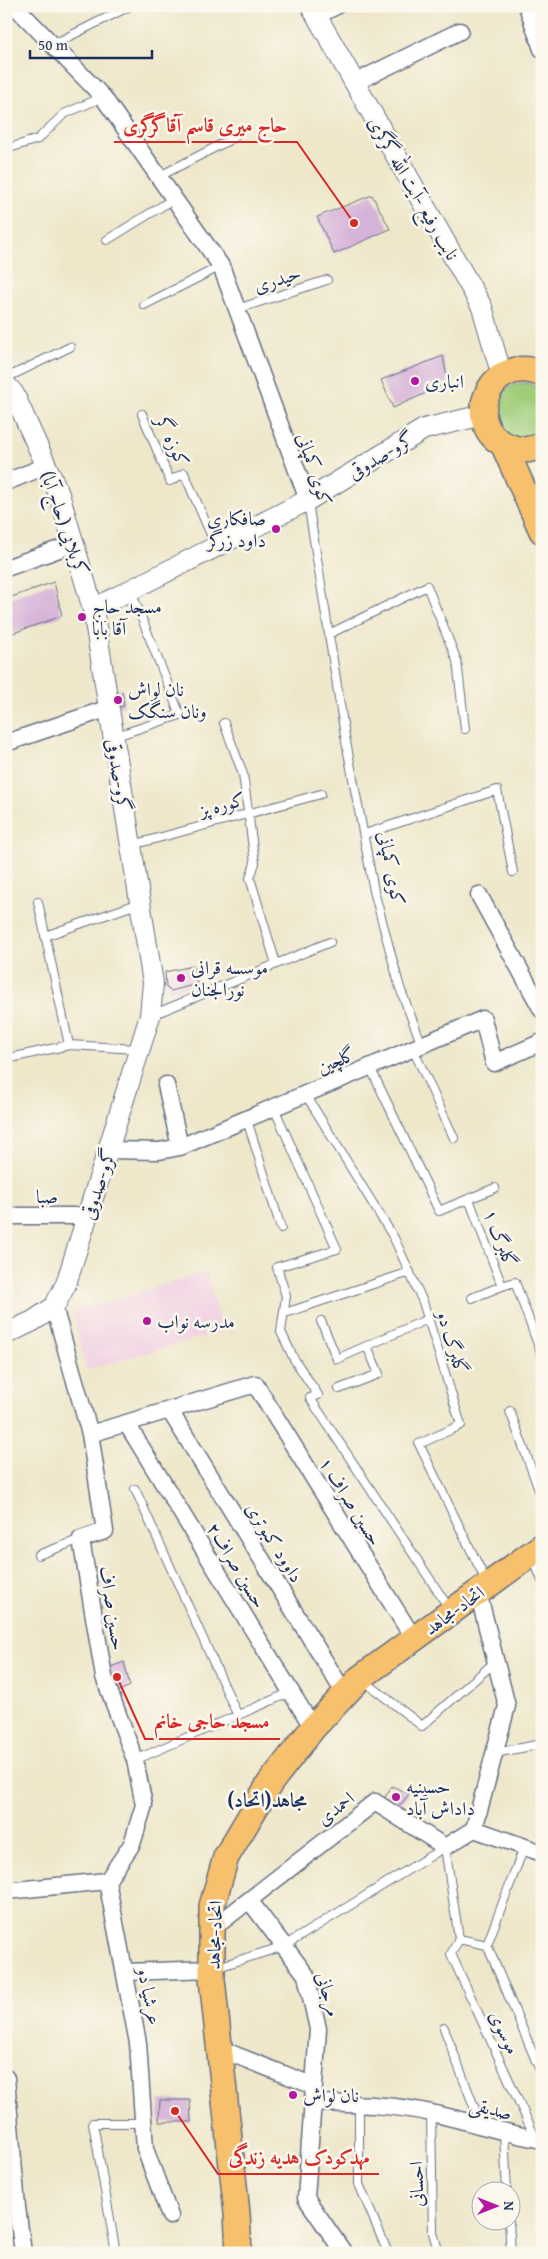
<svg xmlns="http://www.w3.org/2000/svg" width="548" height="2259" viewBox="0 0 548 2259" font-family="'Gentium Book Plus',Amiri,serif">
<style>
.built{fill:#f1d0e3}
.green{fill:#a0cd7a;stroke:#5e7e6c}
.building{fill:#d5b2d8}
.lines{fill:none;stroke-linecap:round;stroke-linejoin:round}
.service-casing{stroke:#656f84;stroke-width:10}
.minor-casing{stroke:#656f84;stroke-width:19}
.tertiary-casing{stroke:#656f84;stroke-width:22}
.primary-casing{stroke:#656f84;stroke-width:28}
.service{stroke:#fff;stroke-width:8}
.minor{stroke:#fff;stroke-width:16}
.tertiary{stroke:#fff;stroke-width:20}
.primary{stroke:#f7c06c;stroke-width:25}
.poi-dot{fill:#b5179e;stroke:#fbf7ec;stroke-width:2}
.labels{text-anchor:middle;stroke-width:5;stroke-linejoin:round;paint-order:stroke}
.street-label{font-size:19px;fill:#1b2f5e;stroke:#fbf7ec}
.poi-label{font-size:19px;fill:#1b2f5e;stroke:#fbf7ec;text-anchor:start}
.neighbourhood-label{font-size:20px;font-weight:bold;fill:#1b2f5e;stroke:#fbf7ec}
.leader{fill:none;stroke:#d62828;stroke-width:2}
.callout-dot{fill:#d62828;stroke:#fbf7ec;stroke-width:2}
.callout-label{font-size:20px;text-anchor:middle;font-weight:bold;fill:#d62828;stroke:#fbf7ec;stroke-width:5;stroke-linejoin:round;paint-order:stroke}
</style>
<rect width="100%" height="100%" fill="#fbf7ec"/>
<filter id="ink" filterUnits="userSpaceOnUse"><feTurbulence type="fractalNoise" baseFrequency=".02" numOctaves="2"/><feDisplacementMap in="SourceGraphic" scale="10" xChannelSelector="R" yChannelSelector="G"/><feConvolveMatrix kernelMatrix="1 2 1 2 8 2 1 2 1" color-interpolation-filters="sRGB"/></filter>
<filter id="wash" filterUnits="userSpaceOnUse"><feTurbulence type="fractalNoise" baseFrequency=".0096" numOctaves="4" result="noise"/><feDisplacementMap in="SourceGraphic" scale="20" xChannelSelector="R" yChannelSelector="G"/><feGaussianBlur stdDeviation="1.12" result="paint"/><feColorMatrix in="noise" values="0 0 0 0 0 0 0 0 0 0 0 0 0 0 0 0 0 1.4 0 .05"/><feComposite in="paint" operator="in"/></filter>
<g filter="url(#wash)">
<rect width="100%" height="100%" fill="#eee7ca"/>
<path class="built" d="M 207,1272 L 221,1331 L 86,1370 L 73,1312 Z"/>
<path class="green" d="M 519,383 L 528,383 L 542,390 L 542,434 C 536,435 528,440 523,440 C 489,438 486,393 519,383 Z"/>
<g id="blocks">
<path class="building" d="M 372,195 L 390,229 L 334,254 L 317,217 Z
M 443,356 L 448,383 L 393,408 L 381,380 Z
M 54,582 L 62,616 L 13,633 L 6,615 L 6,599 Z
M 122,691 L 124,706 L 114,709 L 111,694 Z
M 193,966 L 197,984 L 171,991 L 166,988 L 165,972 Z
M 124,1662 L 130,1686 L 111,1695 L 105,1669 Z
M 392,1786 L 409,1794 L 402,1803 L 395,1808 L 383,1800 Z
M 160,2100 L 190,2100 L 191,2122 L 159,2122 Z"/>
</g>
</g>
<g filter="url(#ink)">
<use href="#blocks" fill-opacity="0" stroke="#656f84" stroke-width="1"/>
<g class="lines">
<defs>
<path id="service" d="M 52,45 L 130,6
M 6,149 L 38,139 L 64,114 L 103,97
M 160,176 L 235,137
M 107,240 L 175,198
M 144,305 L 221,266
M 237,309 L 327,280
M 6,378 L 70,347
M 142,414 L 170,481 L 184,473 L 216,546
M 308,502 L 345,736 L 374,891 L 400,988 L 422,1045
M 329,634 L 427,586 L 457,661 L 465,729
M 224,723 L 243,774 L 255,863 L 250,878 L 276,964
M 113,737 L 180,715 L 131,591
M 365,834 L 497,790 L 513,872
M 132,845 L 321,794
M 38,902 L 69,1045
M 45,936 L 140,903
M 152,1015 L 330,942
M 413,1049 L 454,1138
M 6,1059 L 69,1045 L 138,1049
M 370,1067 L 439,1211 L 495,1188
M 306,1095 L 394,1238 L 423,1302 L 461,1425 L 419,1444 L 486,1581
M 274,1108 L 337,1249 L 277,1267 L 286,1296 L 281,1332 L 294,1359 L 318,1395 L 310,1398 L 449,1608
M 247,1120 L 281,1228
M 469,1199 L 502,1286 L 472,1298
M 502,1286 L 515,1282 L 542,1355
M 285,1313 L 410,1272
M 321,1321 L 337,1359 L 428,1319
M 339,1389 L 379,1374 L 367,1346
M 510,1411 L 542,1498
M 135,1489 L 238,1716
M 38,1555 L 81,1539
M 533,1558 L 542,1580
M 363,1680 L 422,1726 L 496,1661
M 495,1753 L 542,1744
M 135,1760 L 291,1692
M 459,1939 L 451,1954 L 536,2139
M 487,1945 L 542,2075
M 215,1968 L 284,1946 L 445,1847 L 459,1939 L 487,1945 L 524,1847
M 444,2028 L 481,2125
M 359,2104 L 359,2184 L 388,2253
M 431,2113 L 433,2233 L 439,2253
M 504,2133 L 507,2192
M 509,2222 L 511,2253
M 116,2253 L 93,2123 L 143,2123"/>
<path id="minor" d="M 15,6 L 103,97 L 221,266 L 308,500
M 527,6 L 542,49
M 316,16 L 336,6
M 354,83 L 460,31
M 6,482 L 46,466
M 6,568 L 73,544
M 6,743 L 109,708
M 479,895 L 542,1010
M 166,1085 L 180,1147
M 109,1150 L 159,1151 L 180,1147 L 483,1019 L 494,1063 L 542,1042
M 6,1216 L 87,1216
M 54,1307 L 90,1434 L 255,1384 L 414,1639
M 170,1411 L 345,1694
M 127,1424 L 313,1728
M 90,1434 L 105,1531 L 81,1539 L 104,1677 L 135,1760 L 144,1805 L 132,1844 L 107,1881
M 474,1829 L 542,1853
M 6,1891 L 107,1881 L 138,2043 L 145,2149 L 170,2216
M 249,1900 L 306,1975 L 318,2029 L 306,2198 L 344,2253
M 212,1929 L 375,1802 L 445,1847 L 474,1829 L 507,1706 L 478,1592
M 125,1972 L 212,1969
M 220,2049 L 314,2086
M 6,2078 L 17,2207 L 23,2253
M 313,2103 C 353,2104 392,2104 431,2113 C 468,2121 504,2133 542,2140"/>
<path id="tertiary" d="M 311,6 L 482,307 L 502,376
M 6,385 L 14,394 L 59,494 L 93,609
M 6,1334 L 33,1321 L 54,1307 L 66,1284 L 150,1016 L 153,983 L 93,609 L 308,500 L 424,429 L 483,415"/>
<path id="primary" d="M 542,374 C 490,351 459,427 508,446 C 519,451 531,451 542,445
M 503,444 L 542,531
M 239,2253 L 237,2213 L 212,1979 L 212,1906 L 226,1857 L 270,1783 L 313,1728 L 360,1678 L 542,1546"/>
</defs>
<use href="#service" class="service-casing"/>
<use href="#minor" class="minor-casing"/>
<use href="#tertiary" class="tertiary-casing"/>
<use href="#primary" class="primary-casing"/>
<use href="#service" class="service"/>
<use href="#minor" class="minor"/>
<use href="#tertiary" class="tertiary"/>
<use href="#primary" class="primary"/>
</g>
</g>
<g class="poi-dot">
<circle cx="415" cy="381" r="5"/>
<circle cx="276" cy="529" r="5"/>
<circle cx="82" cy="617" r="5"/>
<circle cx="118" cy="700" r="5"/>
<circle cx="181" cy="978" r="5"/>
<circle cx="147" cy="1321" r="5"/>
<circle cx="396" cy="1797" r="5"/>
<circle cx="293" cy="2095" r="5"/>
</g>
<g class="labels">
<g class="street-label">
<text transform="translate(414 188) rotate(60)" y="7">نایب رفیع -آیت الله گرگری</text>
<text transform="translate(277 279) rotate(-18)" y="7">حیدری</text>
<text transform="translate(173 441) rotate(65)" y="7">کوزه گر</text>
<text transform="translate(381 455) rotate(-31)" y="7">گرو-صدوقی</text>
<text transform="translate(315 469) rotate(72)" y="7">کوی کمپانی</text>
<text transform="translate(65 523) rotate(71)" y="7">کربلایی (حاج آبا)</text>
<text transform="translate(119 775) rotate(81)" y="7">گرو-صدوقی</text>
<text transform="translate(222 804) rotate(-15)" y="7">کوره پز</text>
<text transform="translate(392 868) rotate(79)" y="7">کوی کمپانی</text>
<text transform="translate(336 1060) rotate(-23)" y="7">گلچین</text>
<text transform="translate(98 1184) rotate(-72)" y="7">گرو-صدوقی</text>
<text x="47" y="1203">صبا</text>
<text transform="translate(501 1238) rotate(69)" y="7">گلبرگ ۱</text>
<text transform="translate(453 1342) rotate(73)" y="7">گلبرگ دو</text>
<text transform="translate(351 1501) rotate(58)" y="7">حسین صراف ۱</text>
<text transform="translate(275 1542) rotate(58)" y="7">داوود کبوتری</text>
<text transform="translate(237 1565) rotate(59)" y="7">حسین صراف۲</text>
<text transform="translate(113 1608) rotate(81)" y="7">حسین صراف</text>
<text transform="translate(454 1610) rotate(-36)" y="7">اتحاد-مجاهد</text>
<text transform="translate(335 1808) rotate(-38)" y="7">احمدی</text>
<text transform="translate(214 1935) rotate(-88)" y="7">اتحاد-مجاهد</text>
<text transform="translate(329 1994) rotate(74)" y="7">مرجانی</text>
<text transform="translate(150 1996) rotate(79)" y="7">عرشیا دو</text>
<text transform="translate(505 2032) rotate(65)" y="7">موسوی</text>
<text transform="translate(491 2108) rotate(14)" y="7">صدیقی</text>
<text transform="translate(416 2184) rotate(-91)" y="7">احسانی</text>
</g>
<g class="poi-label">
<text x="425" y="388">انباری</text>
<text x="266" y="525" text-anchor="end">صافکاری<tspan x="266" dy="22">داود زرگر</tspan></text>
<text x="92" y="613">مسجد حاج<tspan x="92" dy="22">آقا بابا</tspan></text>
<text x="128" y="696">نان لواش<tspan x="128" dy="22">ونان سنگک</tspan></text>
<text x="191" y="974">موسسه قرانی<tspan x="191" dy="22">نورالجنان</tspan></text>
<text x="157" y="1328">مدرسه نواب</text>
<text x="406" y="1793">حسینیه<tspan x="406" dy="22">داداش آباد</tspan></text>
<text x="303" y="2102">نان لواش</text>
</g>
<g class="neighbourhood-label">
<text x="267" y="1807">مجاهد(اتحاد)</text>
</g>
</g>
<path class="leader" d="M354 223L297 142H114M117 1677L145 1739H280M175 2111L218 2174H379"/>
<g class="callout-dot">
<circle cx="354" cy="223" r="5"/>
<circle cx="117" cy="1677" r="5"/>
<circle cx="175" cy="2111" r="5"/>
</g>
<g class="callout-label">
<text x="205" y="132">حاج میری قاسم آقاگرگری</text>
<text x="212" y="1728">مسجد حاجی خانم</text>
<text x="299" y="2164">مهدکودک هدیه زندگی</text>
</g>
<rect width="548" height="2259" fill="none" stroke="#fbf7ec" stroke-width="25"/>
<g transform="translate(496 2206) rotate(90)"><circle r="24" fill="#fbf7ec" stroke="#a1a7b3"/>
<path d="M0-4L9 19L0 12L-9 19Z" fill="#b5179e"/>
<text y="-8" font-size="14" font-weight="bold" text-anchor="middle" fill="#1b2f5e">N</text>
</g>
<path d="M30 50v8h122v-8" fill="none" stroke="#1b2f5e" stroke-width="2.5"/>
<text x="38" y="50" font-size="15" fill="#1b2f5e" stroke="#fbf7ec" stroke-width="4" paint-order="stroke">50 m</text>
</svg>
